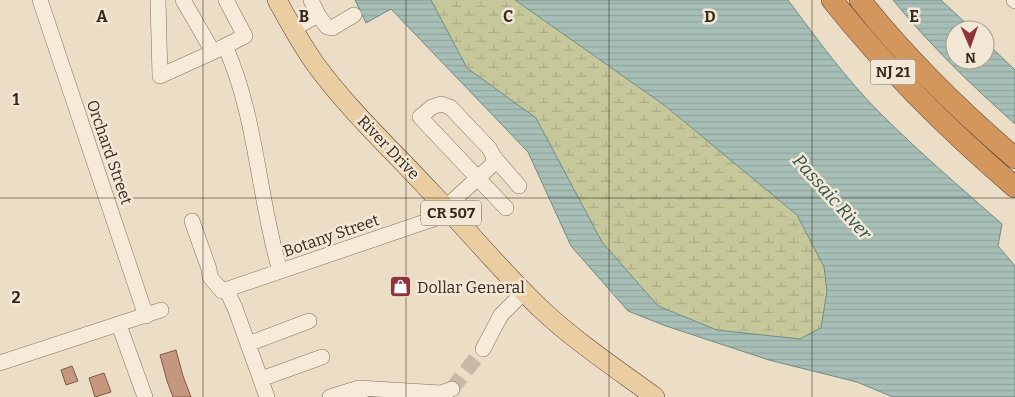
<svg xmlns="http://www.w3.org/2000/svg" width="1015" height="397" viewBox="0 0 1015 397" font-family="Bitter,serif">
<style>
.wetland{fill:url(#wetland-marsh)}
.water{fill:url(#water-rules);stroke:#6f8c83}
.building{fill:#c6977f;stroke:#825945}
.lines{fill:none;stroke-linecap:round;stroke-linejoin:round}
.minor-tunnel{stroke:#c7b9a5;stroke-width:15;stroke-dasharray:15 8;stroke-linecap:butt}
.minor-casing{stroke:#856f5d;stroke-width:16}
.major-casing{stroke:#533e31;stroke-width:20}
.highway-casing{stroke:#533e31;stroke-width:22}
.minor{stroke:#f6ebd9;stroke-width:15}
.major{stroke:#eacea1;stroke-width:19}
.highway{stroke:#d3975e;stroke-width:21}
.grid{fill:none;stroke:#362920;stroke-width:1;stroke-opacity:0.55}
.labels{text-anchor:middle;stroke-width:5;stroke-linejoin:round;paint-order:stroke}
.shield{fill:#f3e8d5;stroke:#6f6256;stroke-width:1}
.shield-label{font-size:15px;font-weight:bold;fill:#362920}
.street-label{font-size:16px;fill:#362920;stroke:#f3e8d5}
.poi-label{font-size:16px;fill:#362920;stroke:#f3e8d5;text-anchor:start}
.water-label{font-size:18px;font-style:italic;fill:#30544f;stroke:#f3e8d5}
.grid-label{font-size:16px;text-anchor:middle;font-weight:bold;fill:#362920;stroke:#f3e8d5;stroke-width:5;stroke-linejoin:round;paint-order:stroke}
</style>
<defs>
<pattern id="wetland-marsh" width="20" height="14" patternUnits="userSpaceOnUse" patternTransform="scale(1.25)"><rect width="20" height="14" fill="#c6c89b"/><path d="M1 5h8M5 5V1M11 12h8M15 12V8" fill="none" stroke="#abac85"/></pattern>
<pattern id="water-rules" width="6" height="5" patternUnits="userSpaceOnUse" patternTransform="scale(1.25)"><rect width="6" height="5" fill="#a7bfb6"/><path d="M0 2.5h6" fill="none" stroke="#90a49c"/></pattern>
</defs>
<rect width="100%" height="100%" fill="#ebddc6"/>
<path class="wetland" d="M 431,0 L 515,0 L 664,105 L 797,215 L 824,267 L 827,291 L 821,328 L 800,339 L 717,330 L 658,306 L 602,242 L 536,118 L 467,68 Z"/>
<path class="water" d="M 355,0 L 431,0 L 467,68 L 536,118 L 602,242 L 658,306 L 717,330 L 800,339 L 821,328 L 827,291 L 824,267 L 797,215 L 664,105 L 515,0 L 788,0 C 817,39 846,79 880,113 C 919,152 961,188 1002,224 L 998,246 L 1015,266 L 1015,397 L 893,397 L 857,382 L 769,360 L 666,326 L 628,311 L 571,246 L 528,152 L 391,9 L 366,23 Z
M 893,0 L 941,0 L 973,30 L 955,30 L 955,60 L 985,60 L 985,41 L 1015,70 L 1015,124 C 971,85 930,45 893,0 Z"/>
<path class="building" d="M 176,350 L 183,376 L 191,397 L 173,397 L 167,381 L 160,355 Z
M 72,366 L 78,381 L 66,385 L 61,370 Z
M 104,373 L 111,392 L 95,397 L 89,378 Z"/>
<g class="lines">
<path class="minor-tunnel" d="M 452,389 L 483,349"/>
<defs>
<path id="minor" d="M 40,0 L 146,316
M 158,0 L 160,76 L 213,52
M 183,0 L 213,52 L 245,36 L 226,0
M 1014,0 L 1015,1
M 318,15 L 327,27 L 332,28 L 354,15
M 293,29 L 318,15 L 311,0
M 225,46 C 257,117 258,197 280,271
M 493,156 L 519,186
M 446,207 L 492,165 L 494,157 L 489,148 L 450,107 L 441,104 L 432,107 L 420,117 L 506,208
M 192,221 L 209,269 L 210,277 L 222,291 L 451,213
M 226,289 L 235,308 L 267,397
M 119,325 L 145,397
M 248,344 L 309,321
M 483,349 L 501,315 L 524,292
M 0,363 L 161,310
M 261,379 L 322,357
M 330,397 L 359,388
M 360,397 L 359,388 L 441,393 L 452,389"/>
<path id="major" d="M 277,0 C 289,22 301,44 316,65 C 349,110 392,150 430,191 C 468,230 502,272 541,309 C 576,342 617,369 655,397"/>
<path id="highway" d="M 832,0 C 887,69 948,130 1015,187
M 860,0 C 906,58 959,110 1015,158"/>
</defs>
<use href="#minor" class="minor-casing"/>
<use href="#major" class="major-casing"/>
<use href="#highway" class="highway-casing"/>
<use href="#minor" class="minor"/>
<use href="#major" class="major"/>
<use href="#highway" class="highway"/>
</g>
<path class="grid" d="M 203,0 L 203,397M 406,0 L 406,397M 609,0 L 609,397M 812,0 L 812,397M 0,198 L 1015,198"/>
<defs>
<symbol id="shop-square" viewBox="-11 -11 22 22"><rect x="-9" y="-9" width="18" height="18" rx="4" fill="#8f323a" stroke="#f3e8d5"/><path d="M-5-2.5h2.3a2.7 3.5 0 0 1 5.4 0H5L5.5 6h-11ZM-1.5-2.5h3a1.5 2.3 0 0 0-3 0Z" fill="#fff"/></symbol>
</defs>
<g fill-rule="evenodd">
<use href="#shop-square" x="388" y="274" width="25" height="25"/>
</g>
<g class="labels">
<g class="shield">
<rect x="870.5" y="59.5" width="45" height="25" rx="4"/>
<rect x="421" y="200.5" width="60" height="25" rx="4"/>
</g>
<g class="shield-label">
<text x="893" y="77">NJ 21</text>
<text x="451" y="218">CR 507</text>
</g>
<g class="street-label">
<text transform="translate(389 147) rotate(46)" y="6">River Drive</text>
<text transform="translate(110 152) rotate(71)" y="6">Orchard Street</text>
<text transform="translate(331 235) rotate(-19)" y="6">Botany Street</text>
</g>
<g class="poi-label">
<text x="417" y="293">Dollar General</text>
</g>
<g class="water-label">
<text transform="translate(832 197) rotate(48)" y="6">Passaic River</text>
</g>
</g>
<g class="grid-label">
<text x="102" y="22">A</text>
<text x="304" y="22">B</text>
<text x="508" y="22">C</text>
<text x="710" y="22">D</text>
<text x="914" y="22">E</text>
<text x="16" y="105">1</text>
<text x="16" y="303">2</text>
</g>
<g transform="translate(970 45) rotate(178)"><circle r="24" fill="#f3e8d5" stroke="#a79c8d"/>
<path d="M0-4L9 19L0 12L-9 19Z" fill="#8f323a"/>
<text y="-8" font-size="14" font-weight="bold" text-anchor="middle" fill="#362920">N</text>
</g>
</svg>
